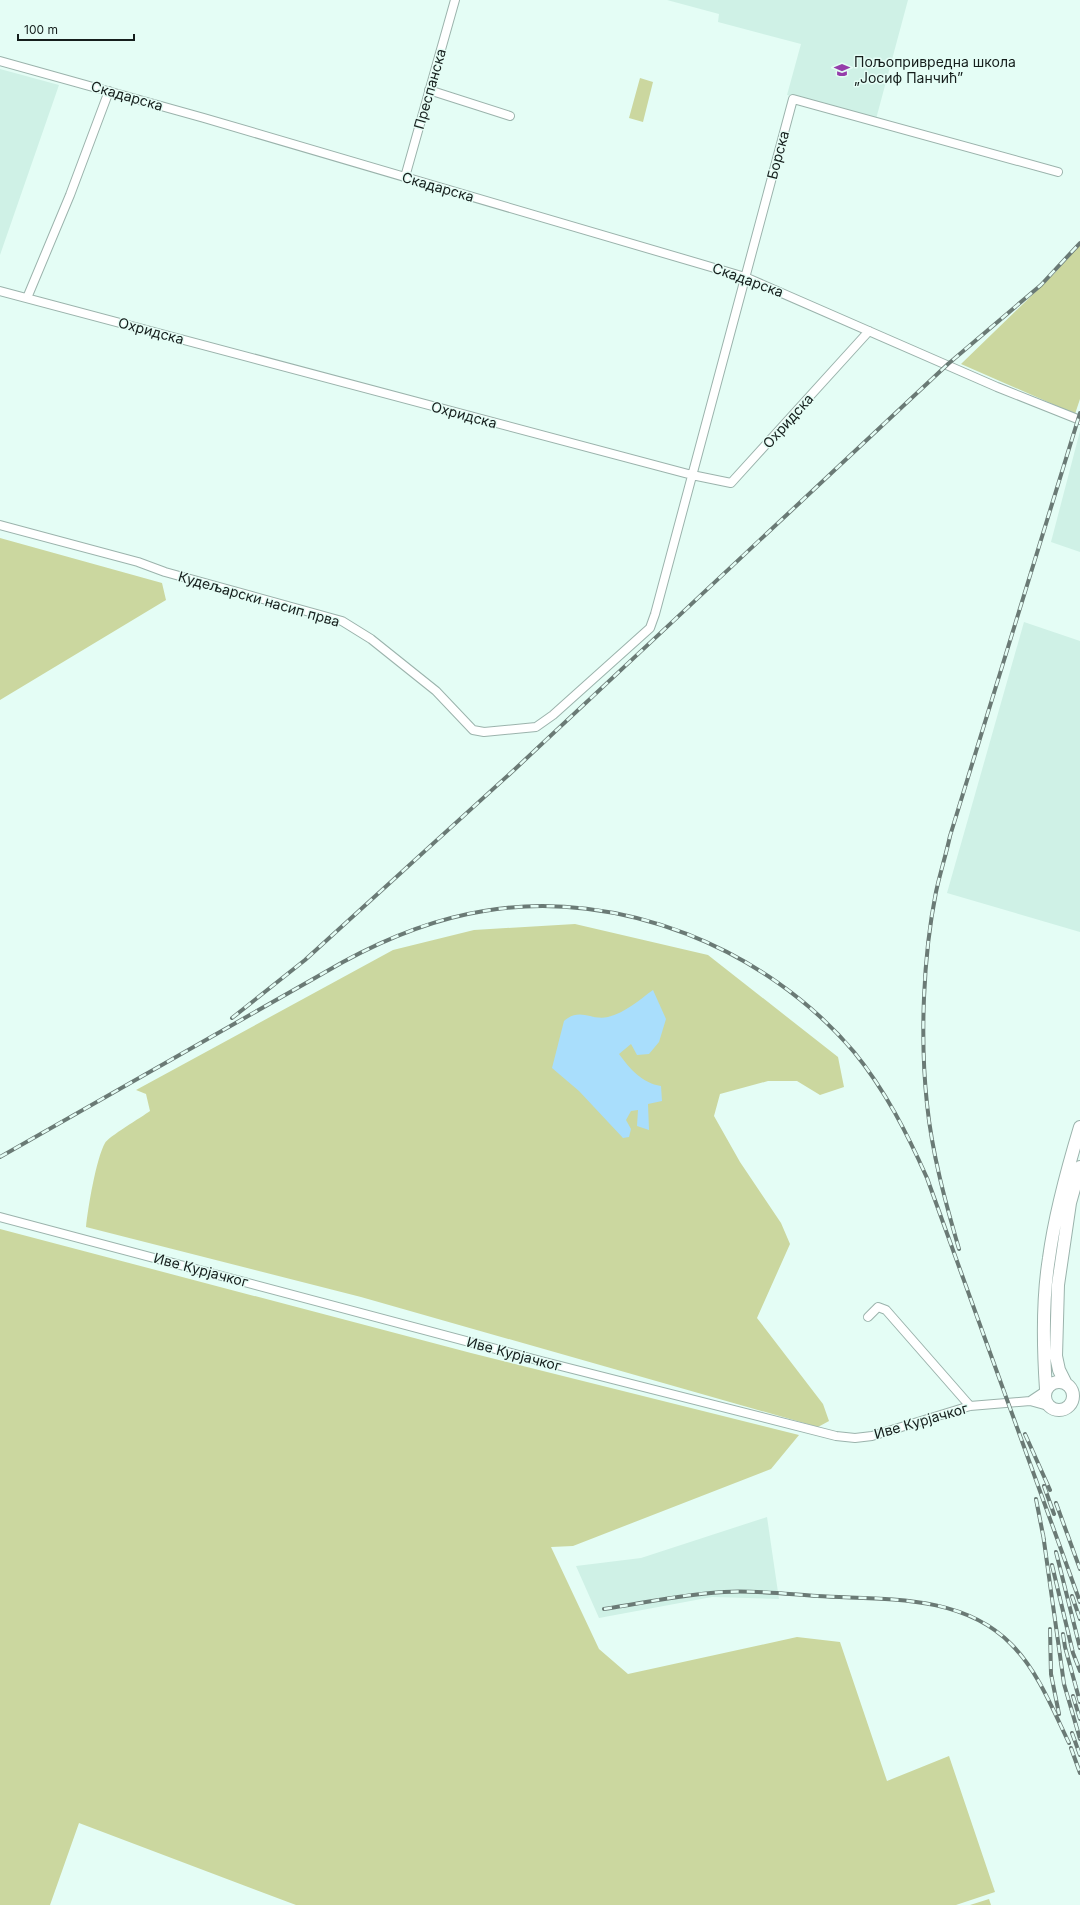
<svg xmlns="http://www.w3.org/2000/svg" width="1080" height="1905" viewBox="0 0 1080 1905" font-family="Inter,sans-serif">
<style>
.built{fill:#cff1e6}
.green{fill:#cbd79f}
.water{fill:#a9defc}
.lines{fill:none;stroke-linecap:round;stroke-linejoin:round}
.street-casing{stroke:#9bb3ac;stroke-width:10}
.secondary-casing{stroke:#9bb3ac;stroke-width:14}
.street{stroke:#fff;stroke-width:8}
.secondary{stroke:#fff;stroke-width:12}
.rail-casing{stroke:#6a7a75;stroke-width:4}
.rail{stroke:#e4fdf5;stroke-width:2.5;stroke-dasharray:8;stroke-linecap:butt}
.labels{text-anchor:middle;stroke-width:3;stroke-linejoin:round;paint-order:stroke}
.poi-label{font-size:14px;fill:#151e1c;stroke:#e4fdf5;text-anchor:start}
.street-label{font-size:14px;fill:#151e1c;stroke:#e4fdf5}
</style>
<rect width="100%" height="100%" fill="#e4fdf5"/>
<path class="built" d="M 667,0 L 908,0 L 876,119 L 787,95 L 801,44 L 718,22 L 719,14 Z
M 0,69 L 59,85 L 0,255 Z
M 1080,431 L 1080,552 L 1051,542 Z
M 1024,622 L 1080,641 L 1080,932 L 947,893 Z
M 767,1517 L 779,1599 L 712,1597 L 599,1618 L 576,1566 L 641,1558 Z"/>
<path class="green" d="M 640,78 L 653,82 L 643,122 L 629,118 Z
M 1080,245 L 1080,399 L 1075,414 L 961,364 L 1054,274 Z
M 0,538 L 162,583 L 166,600 L 0,700 Z
M 575,924 L 708,955 L 838,1057 L 844,1087 L 820,1095 L 797,1081 L 768,1081 L 720,1094 L 714,1116 L 740,1162 L 781,1223 L 790,1244 L 757,1318 L 823,1404 L 829,1421 L 818,1427 L 361,1297 L 86,1227 C 88,1208 96,1159 105,1143 C 108,1137 142,1117 150,1111 L 146,1094 L 136,1090 L 393,950 L 474,930 Z
M 0,1229 L 471,1353 L 799,1435 L 771,1469 L 573,1546 L 551,1547 L 599,1649 L 628,1674 L 797,1637 L 840,1642 L 887,1781 L 949,1756 L 995,1892 L 956,1905 L 296,1905 L 79,1823 L 50,1905 L 0,1905 Z
M 989,1899 L 991,1905 L 970,1905 Z"/>
<path class="water" d="M 653,990 L 666,1019 L 659,1042 L 649,1054 L 637,1055 L 631,1044 L 619,1054 C 630,1069 642,1083 661,1086 L 662,1101 L 648,1104 L 649,1130 L 637,1126 L 638,1110 L 631,1111 L 626,1120 L 631,1129 L 629,1137 L 623,1138 L 579,1091 L 552,1068 L 564,1021 C 580,1007 591,1021 608,1017 C 625,1013 639,1000 653,990 Z"/>
<g class="lines">
<defs>
<path id="street" d="M 0,61 L 204,118 L 745,277 L 997,387 L 1080,420
M 429,90 L 510,116
M 405,177 L 455,0
M 0,291 L 692,475 L 731,483 L 869,331
M 27,298 L 70,195 L 109,91
M 0,525 L 138,562 L 165,572 L 342,621 L 371,639 L 436,691 L 473,730 L 484,732 L 536,727 L 553,715 L 650,628 L 655,614 L 793,99 L 1058,172
M 0,1217 L 541,1361 L 836,1436 L 855,1438 L 872,1436 L 970,1406 L 1030,1401 L 1048,1406
M 868,1317 L 878,1307 L 886,1310 L 970,1406
M 1030,1401 L 1045,1391"/>
<path id="secondary" d="M1045 1396a14 14 0 1 1 28 0a14 14 0 1 1-28 0Z
M 1066,1384 L 1059,1370 L 1056,1356 L 1058,1285 L 1070,1203 L 1080,1167
M 1046,1389 C 1043,1345 1042,1301 1049,1258 C 1055,1213 1067,1170 1080,1127"/>
</defs>
<use href="#street" class="street-casing"/>
<use href="#secondary" class="secondary-casing"/>
<use href="#street" class="street"/>
<use href="#secondary" class="secondary"/>
<defs>
<path id="rail" d="M 232,1018 L 305,960 L 514,770 L 948,364 L 1041,285 L 1080,243
M 0,1157 L 343,962 C 387,938 434,919 484,911 C 619,888 766,948 854,1052 C 885,1090 907,1133 927,1178 L 1080,1602
M 959,1249 C 945,1201 932,1153 927,1104 C 920,1038 923,957 936,892 C 940,873 946,855 950,836 L 1080,413
M 1025,1434 L 1050,1490
M 1044,1486 L 1054,1514
M 1036,1499 L 1044,1540
M 1056,1503 L 1080,1569
M 1043,1534 L 1064,1684 L 1080,1739
M 1056,1552 L 1080,1648
M 1052,1565 L 1073,1653 L 1080,1671
M 1072,1596 L 1080,1619
M 604,1609 C 644,1603 684,1594 724,1592 C 754,1590 786,1594 817,1596 C 882,1600 961,1593 1011,1644 C 1038,1671 1053,1710 1069,1743
M 1050,1629 L 1051,1674 L 1059,1714
M 1063,1634 L 1065,1647 L 1080,1702
M 1073,1696 L 1080,1719
M 1072,1733 L 1080,1755
M 1071,1748 L 1080,1773"/>
</defs>
<use href="#rail" class="rail-casing"/>
<use href="#rail" class="rail"/>
</g>
<defs>
<symbol id="school-bare" viewBox="-9 -9 18 18"><path d="M0-5L7-2L0 1L-7-2ZM-4 1L0 2.5L4 1V4Q0 6-4 4Z" fill="#953daa" stroke="#e4fdf5" stroke-width="2.5" paint-order="stroke"/></symbol>
</defs>
<g fill-rule="evenodd">
<use href="#school-bare" x="831" y="59" width="22" height="22"/>
</g>
<g class="labels">
<g class="poi-label">
<text x="854" y="67">Пољопривредна школа<tspan x="854" dy="16">„Јосиф Панчић”</tspan></text>
</g>
<g class="street-label">
<text transform="translate(430 89) rotate(-74)" y="5">Преспанска</text>
<text transform="translate(127 96) rotate(16)" y="5">Скадарска</text>
<text transform="translate(778 155) rotate(-75)" y="5">Борска</text>
<text transform="translate(438 187) rotate(16)" y="5">Скадарска</text>
<text transform="translate(748 280) rotate(20)" y="5">Скадарска</text>
<text transform="translate(151 331) rotate(15)" y="5">Охридска</text>
<text transform="translate(464 415) rotate(15)" y="5">Охридска</text>
<text transform="translate(788 421) rotate(-48)" y="5">Охридска</text>
<text transform="translate(259 599) rotate(16)" y="5">Кудељарски насип прва</text>
<text transform="translate(201 1270) rotate(15)" y="5">Иве Курјачког</text>
<text transform="translate(514 1354) rotate(15)" y="5">Иве Курјачког</text>
<text transform="translate(921 1421) rotate(-16)" y="5">Иве Курјачког</text>
</g>
</g>
<path d="M18 34v6h116v-6" fill="none" stroke="#151e1c" stroke-width="2"/>
<text x="24" y="34" font-size="12" fill="#151e1c" stroke="#e4fdf5" stroke-width="3" paint-order="stroke">100 m</text>
</svg>
